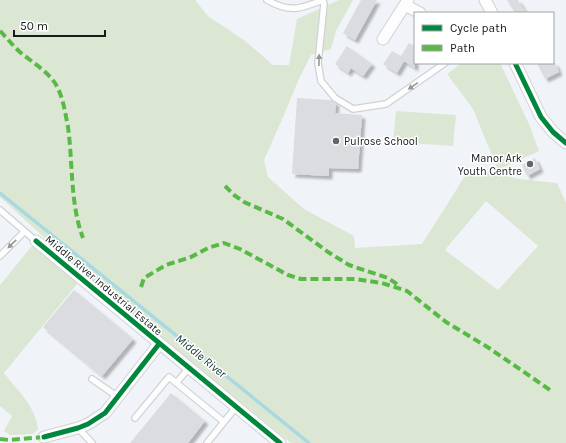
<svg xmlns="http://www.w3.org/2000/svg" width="566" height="443" viewBox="0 0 566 443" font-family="Karla,sans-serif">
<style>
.green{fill:#dce7d3;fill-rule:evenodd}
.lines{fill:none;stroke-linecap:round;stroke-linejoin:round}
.stream{stroke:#a9d9e0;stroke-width:3.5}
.building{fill:#dbdce0;filter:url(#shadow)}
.service-casing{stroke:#cfd2d4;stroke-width:8}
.minor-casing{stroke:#cfd2d4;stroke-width:13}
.path{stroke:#dfe0e1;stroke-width:2;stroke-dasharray:2 3;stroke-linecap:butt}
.service{stroke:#fdfdfe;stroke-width:5.5}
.minor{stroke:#fdfdfe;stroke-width:11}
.quiet{stroke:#58b947;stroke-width:4;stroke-dasharray:8 4;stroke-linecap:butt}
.cycleway-casing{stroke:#fff;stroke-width:8}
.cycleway{stroke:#00873e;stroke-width:5}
.oneway{fill:#969698}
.poi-dot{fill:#636669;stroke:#fff;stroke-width:1.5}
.labels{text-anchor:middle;stroke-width:3;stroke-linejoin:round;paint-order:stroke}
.poi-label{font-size:11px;fill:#17191c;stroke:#fff;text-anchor:start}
.street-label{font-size:11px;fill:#17191c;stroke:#fff}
.water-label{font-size:12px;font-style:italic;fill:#113336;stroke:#fff}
</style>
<defs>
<filter id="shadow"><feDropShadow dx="3.5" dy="3.5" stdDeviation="1" flood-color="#0004"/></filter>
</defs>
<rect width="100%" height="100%" fill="#f0f4f8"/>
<path class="green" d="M 0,0 L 195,0 L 208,16 L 244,40 L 273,65 L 289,65 L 297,19 L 339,0 L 353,0 L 336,31 L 331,49 L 311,55 L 298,81 L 284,115 L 264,160 L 268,177 L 304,209 L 354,236 L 355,248 L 422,244 L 465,176 L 492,172 L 519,179 L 557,183 L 566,203 L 566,443 L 291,443 L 83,273 L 0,197 ZM 486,201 L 538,246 L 498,290 L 445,250 Z
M 462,63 L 500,63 L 529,124 L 539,151 L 498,170 L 473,109 L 447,74 Z
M 396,111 L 456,115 L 453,146 L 393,142 Z
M 32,246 L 78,283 L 4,373 C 18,391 35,405 38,429 L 33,434 L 10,435 L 4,431 L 12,416 L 0,406 L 0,285 Z"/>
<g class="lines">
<path class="stream" d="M 0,193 L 309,443"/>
</g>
<path class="building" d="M 361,0 L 377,0 L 355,40 L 343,33 Z
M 507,0 L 518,0 L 526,13 L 515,13 Z
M 409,43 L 415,46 L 415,68 L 404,61 L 397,73 L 383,64 L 392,51 L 401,56 Z
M 347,46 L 372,64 L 363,76 L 351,68 L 348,73 L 335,64 Z
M 537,63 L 555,63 L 559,72 L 545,79 Z
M 297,98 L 331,100 L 336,103 L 335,113 L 362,115 L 358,169 L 329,168 L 329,176 L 292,174 Z
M 535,158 L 540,169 L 527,176 L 522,165 Z
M 74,290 L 133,339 L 102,376 L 43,327 Z
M 171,393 L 205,421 L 188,443 L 130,443 Z"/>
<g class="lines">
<defs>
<path id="service" d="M 267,0 C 290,13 300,9 323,0
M 323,0 L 324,4 L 318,63 L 321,81 L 335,98 L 353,109 L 386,104 L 445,63
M 0,210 L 36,241
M 0,256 L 24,232
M 92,379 L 118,397
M 176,383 L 189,368
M 135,418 L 169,377 L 224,422
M 78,428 L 92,443
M 207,443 L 236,407"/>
<path id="minor" d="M 485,0 L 492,13
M 405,5 L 420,13
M 383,39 L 408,0
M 515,63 L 541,117 L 553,132 L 566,143
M 36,241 L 280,443
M 44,437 L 78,428 L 88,424 L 105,413 L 159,344"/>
</defs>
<use href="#service" class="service-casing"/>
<use href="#minor" class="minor-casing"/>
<path class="path" d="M 0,169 C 107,258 214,346 320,435 L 345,443"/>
<use href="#service" class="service"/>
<use href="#minor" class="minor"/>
<path class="quiet" d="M 0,31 C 7,38 13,46 21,53 C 32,62 47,71 55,83 C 63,96 65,112 68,127 C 73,163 70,204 83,238
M 225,186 L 234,195 L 244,202 L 283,219 L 328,252 L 349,265 L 388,278 L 400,286
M 141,287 L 144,278 L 166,265 L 191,257 L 208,248 L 224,243 L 240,249 L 288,275 L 301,279 L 355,279 L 382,283 L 407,291 L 446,322 L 489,348 L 553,392
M 0,439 L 9,440 L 44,437"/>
<defs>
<path id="cycleway" d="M 515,63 L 541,117 L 553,132 L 566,143
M 36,241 L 280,443
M 44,437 L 78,428 L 88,424 L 105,413 L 159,344"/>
</defs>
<use href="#cycleway" class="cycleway-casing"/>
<use href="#cycleway" class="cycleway"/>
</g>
<defs><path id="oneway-solid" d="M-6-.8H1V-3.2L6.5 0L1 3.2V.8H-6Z"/></defs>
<g class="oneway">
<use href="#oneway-solid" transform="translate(319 60) rotate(-89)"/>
<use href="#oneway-solid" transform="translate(413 86) rotate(145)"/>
<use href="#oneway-solid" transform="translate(12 244) rotate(136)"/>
</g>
<g class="poi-dot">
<circle cx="336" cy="141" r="4"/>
<circle cx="530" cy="164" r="4"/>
</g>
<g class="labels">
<g class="poi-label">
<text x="344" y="145">Pulrose School</text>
<text x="522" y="162" text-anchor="end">Manor Ark<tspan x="522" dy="13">Youth Centre</tspan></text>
</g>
<g class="street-label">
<text transform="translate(104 285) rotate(40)" y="4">Middle River Industrial Estate</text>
</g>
<g class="water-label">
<text transform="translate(201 356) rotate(39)" y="4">Middle River</text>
</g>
</g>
<rect x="414" y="12" width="140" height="52" fill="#ffffff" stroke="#a2a3a4"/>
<rect x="422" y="25" width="20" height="6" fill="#00873e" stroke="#a2a3a4"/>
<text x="450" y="32" font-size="12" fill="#17191c">Cycle path</text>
<rect x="422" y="45" width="20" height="6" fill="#58b947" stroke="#a2a3a4"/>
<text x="450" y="52" font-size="12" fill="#17191c">Path</text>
<path d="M14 30v6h91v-6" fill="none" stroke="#17191c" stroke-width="2"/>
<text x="20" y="30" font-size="12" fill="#17191c" stroke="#ffffff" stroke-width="3" paint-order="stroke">50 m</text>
</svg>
